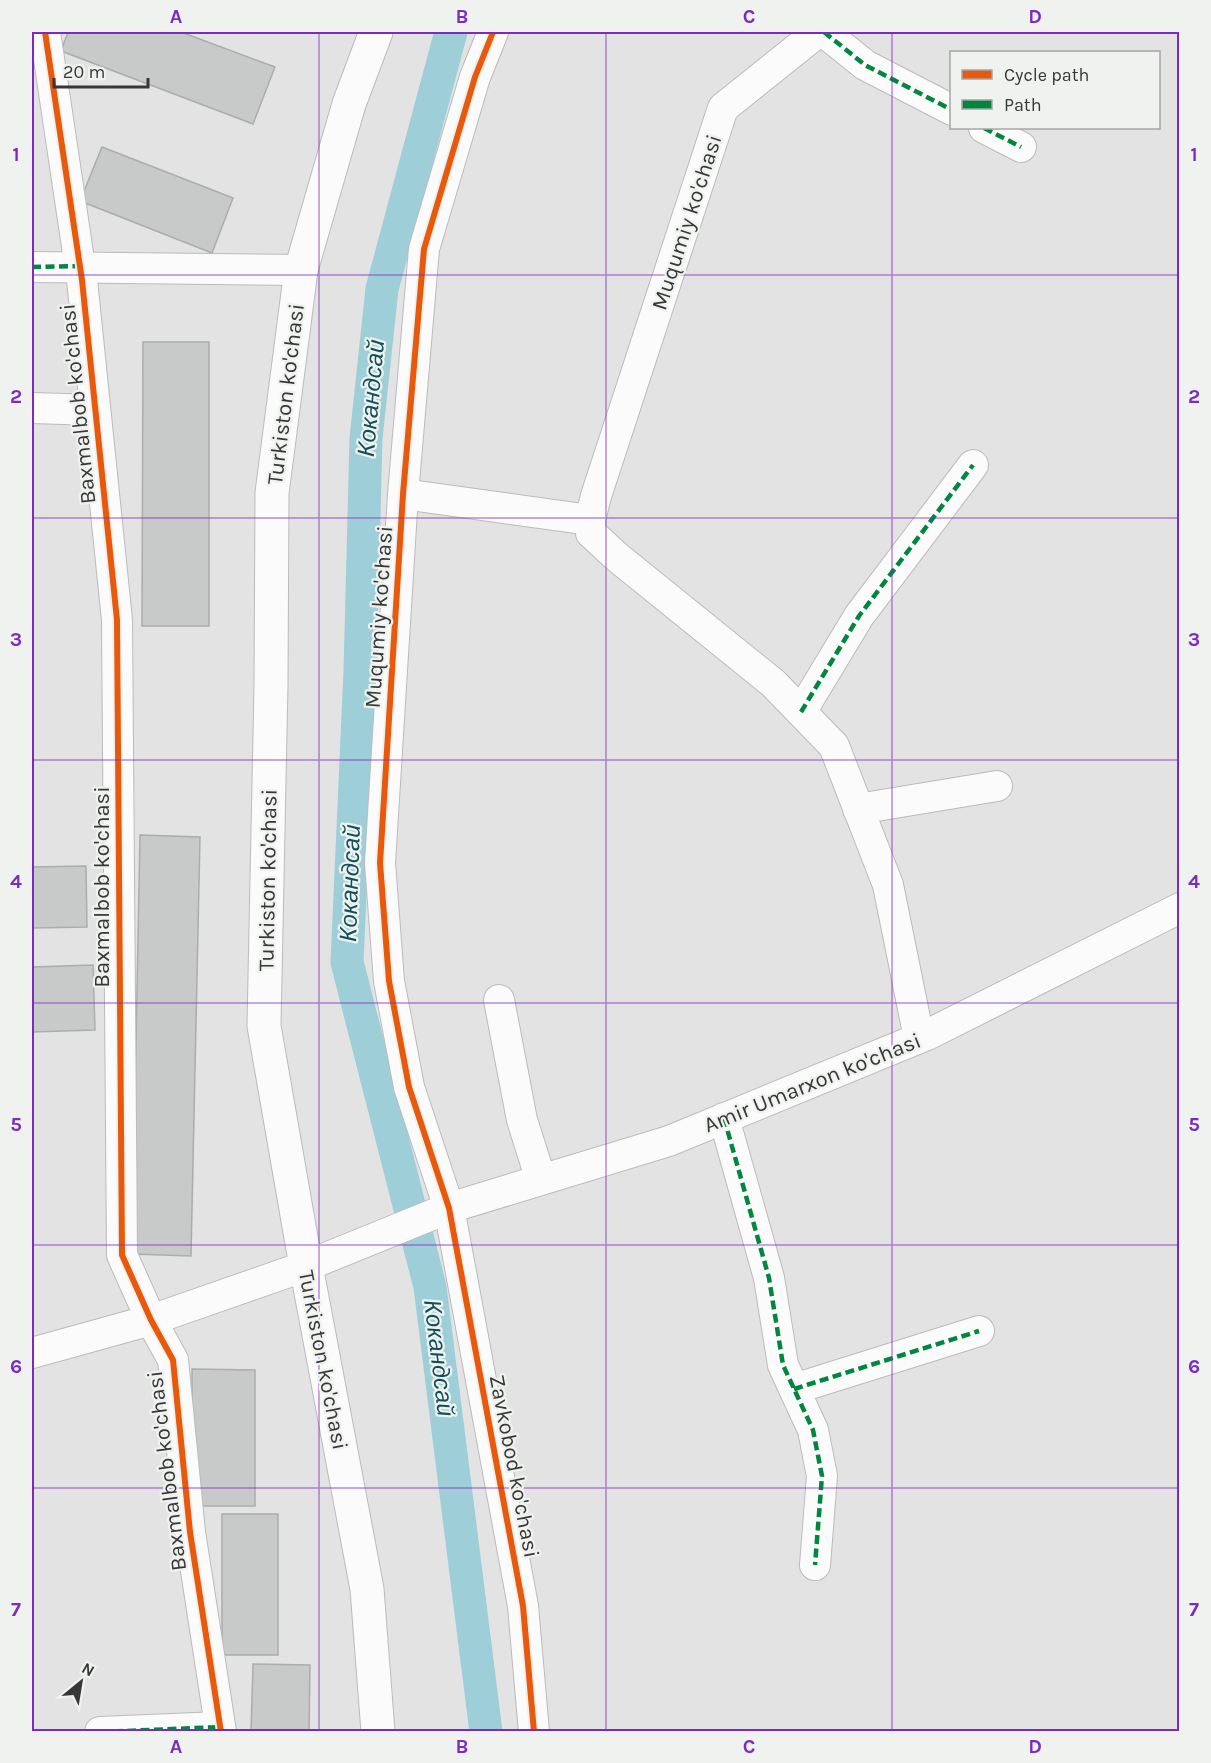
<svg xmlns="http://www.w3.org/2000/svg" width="1211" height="1763" viewBox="0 0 1211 1763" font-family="Karla,sans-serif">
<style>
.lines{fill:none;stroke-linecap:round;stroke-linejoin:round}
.canal{stroke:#9ecfd9;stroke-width:33}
.building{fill:#c8c9c9;stroke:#abadac;stroke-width:1.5}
.street-casing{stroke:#bbb;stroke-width:32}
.secondary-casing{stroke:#bbb;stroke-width:35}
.street{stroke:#fbfbfb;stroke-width:30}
.secondary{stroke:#fbfbfb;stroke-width:33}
.quiet{stroke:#00873e;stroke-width:4.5;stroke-dasharray:9 4.5;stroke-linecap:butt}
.cycleway-casing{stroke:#eff2ef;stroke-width:10}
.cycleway{stroke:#e8590c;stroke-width:6}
.grid{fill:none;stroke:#7b2cbf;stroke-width:1.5;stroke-opacity:0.55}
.labels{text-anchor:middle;stroke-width:4.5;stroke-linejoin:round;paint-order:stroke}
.street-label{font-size:22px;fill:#363736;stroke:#eff2ef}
.water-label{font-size:24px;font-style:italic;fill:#114f59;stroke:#eff2ef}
.neatline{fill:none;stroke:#7b2cbf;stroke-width:2}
.grid-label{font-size:20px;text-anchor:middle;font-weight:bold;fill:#7b2cbf}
</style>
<rect width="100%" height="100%" fill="#e3e3e3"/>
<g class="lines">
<path class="canal" d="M 451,32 L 382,289 L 366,438 L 360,671 L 347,962 L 430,1287 L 486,1732"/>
</g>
<path class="building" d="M 68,32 L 181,32 L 275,67 L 253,124 L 61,51 Z
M 102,147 L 233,198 L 212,253 L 80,201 Z
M 143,342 L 209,342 L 209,626 L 142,626 Z
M 140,835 L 200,837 L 191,1256 L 132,1254 Z
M 86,866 L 87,927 L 32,928 L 32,867 Z
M 93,965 L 95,1030 L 32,1032 L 32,967 Z
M 192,1369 L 255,1370 L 255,1506 L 192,1506 Z
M 222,1514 L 278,1514 L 278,1655 L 222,1655 Z
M 253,1664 L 310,1665 L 309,1732 L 251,1732 Z"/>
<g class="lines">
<defs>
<path id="street" d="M 45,32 L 82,280 L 117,620 L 122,1255 L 151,1320 L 173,1360 L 190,1532 L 221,1732
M 493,32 L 475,77 L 424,249 L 403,494 L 380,863 L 389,981 L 409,1087 L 449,1208 L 523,1606 L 534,1732
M 818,32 L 723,108 L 596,496 L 590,520 L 591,533 L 617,557 L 773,683 L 834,746 L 888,885 L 919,1038
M 824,32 L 865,65 L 952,110
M 984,128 L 1021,147
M 32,267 L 301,270
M 32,408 L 95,410
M 403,494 L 590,520
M 801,712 L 859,616 L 973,465
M 858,809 L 997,786
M 499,1000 L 522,1120 L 541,1180
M 724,1118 L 769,1278 L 783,1365 L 813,1430 L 822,1476 L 815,1565
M 32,1353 L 151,1320 L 306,1266 L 449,1208 L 669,1141 L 927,1035 L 1180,908
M 794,1389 L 979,1331
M 100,1732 L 220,1727"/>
<path id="secondary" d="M 376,32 L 349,104 L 301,270 L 272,493 L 271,685 L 264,1026 L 306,1266 L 367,1589 L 378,1732"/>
</defs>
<use href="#street" class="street-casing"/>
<use href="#secondary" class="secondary-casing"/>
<use href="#street" class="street"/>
<use href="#secondary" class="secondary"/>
<path class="quiet" d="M 824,32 L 865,65 L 952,110
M 984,128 L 1021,147
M 32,267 L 80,266
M 801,712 L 859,616 L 973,465
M 724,1118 L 769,1278 L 783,1365 L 813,1430 L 822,1476 L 815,1565
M 794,1389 L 979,1331
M 100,1732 L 220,1727"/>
<defs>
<path id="cycleway" d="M 45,32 L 82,280 L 117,620 L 122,1255 L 151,1320 L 173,1360 L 190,1532 L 221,1732
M 493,32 L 475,77 L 424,249 L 403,494 L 380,863 L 389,981 L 409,1087 L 449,1208 L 523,1606 L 534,1732"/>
</defs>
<use href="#cycleway" class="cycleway-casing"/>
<use href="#cycleway" class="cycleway"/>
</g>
<path class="grid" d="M 319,32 L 319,1732M 606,32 L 606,1732M 892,32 L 892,1732M 32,275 L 1180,275M 32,518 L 1180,518M 32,760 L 1180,760M 32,1003 L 1180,1003M 32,1245 L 1180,1245M 32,1488 L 1180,1488"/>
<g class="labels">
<g class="street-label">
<text transform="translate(686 222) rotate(-72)" y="8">Muqumiy ko'chasi</text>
<text transform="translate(285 394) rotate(-83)" y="8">Turkiston ko'chasi</text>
<text transform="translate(77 404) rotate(-96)" y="8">Baxmalbob ko'chasi</text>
<text transform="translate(378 617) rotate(-86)" y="8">Muqumiy ko'chasi</text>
<text transform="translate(267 880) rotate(-89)" y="8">Turkiston ko'chasi</text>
<text transform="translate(101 887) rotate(-90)" y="8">Baxmalbob ko'chasi</text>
<text transform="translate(812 1082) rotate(-22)" y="8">Amir Umarxon ko'chasi</text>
<text transform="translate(324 1360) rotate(79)" y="8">Turkiston ko'chasi</text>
<text transform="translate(515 1466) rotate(79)" y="8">Zavkobod ko'chasi</text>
<text transform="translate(166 1471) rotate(-97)" y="8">Baxmalbob ko'chasi</text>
</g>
<g class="water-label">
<text transform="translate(371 398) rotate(-85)" y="8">Кокандсай</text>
<text transform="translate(350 883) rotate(-88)" y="8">Кокандсай</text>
<text transform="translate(439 1358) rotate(83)" y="8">Кокандсай</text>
</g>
</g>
<rect width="1211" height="1763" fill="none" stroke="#eff2ef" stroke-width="66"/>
<rect x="950" y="51" width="210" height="78" fill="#eff2ef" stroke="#a5a7a5" stroke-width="1.5"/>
<rect x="962" y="70" width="30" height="9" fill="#e8590c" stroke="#a5a7a5" stroke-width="1.5"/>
<text x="1004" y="81" font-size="18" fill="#363736">Cycle path</text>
<rect x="962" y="100" width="30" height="9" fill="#00873e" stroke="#a5a7a5" stroke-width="1.5"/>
<text x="1004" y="111" font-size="18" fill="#363736">Path</text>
<g transform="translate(81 1682) rotate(30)" stroke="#eff2ef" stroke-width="4.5" paint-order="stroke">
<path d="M0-4.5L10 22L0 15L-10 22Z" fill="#363736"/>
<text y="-9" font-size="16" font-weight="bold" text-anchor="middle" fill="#363736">N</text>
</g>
<path d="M54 78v9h94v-9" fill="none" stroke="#363736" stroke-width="3"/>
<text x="63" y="78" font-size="18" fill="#363736" stroke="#eff2ef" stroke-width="4.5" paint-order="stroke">20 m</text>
<rect x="33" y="33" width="1145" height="1697" class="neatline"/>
<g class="grid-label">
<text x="176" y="23">A</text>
<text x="462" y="23">B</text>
<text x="749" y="23">C</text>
<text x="1035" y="23">D</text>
<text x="16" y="161">1</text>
<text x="1194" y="161">1</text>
<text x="16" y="403">2</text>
<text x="1194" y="403">2</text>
<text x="16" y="646">3</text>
<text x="1194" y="646">3</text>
<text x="16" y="888">4</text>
<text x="1194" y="888">4</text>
<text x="16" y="1131">5</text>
<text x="1194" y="1131">5</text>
<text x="16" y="1373">6</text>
<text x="1194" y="1373">6</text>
<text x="16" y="1616">7</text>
<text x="1194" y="1616">7</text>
<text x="176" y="1753">A</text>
<text x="462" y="1753">B</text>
<text x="749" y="1753">C</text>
<text x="1035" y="1753">D</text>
</g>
</svg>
